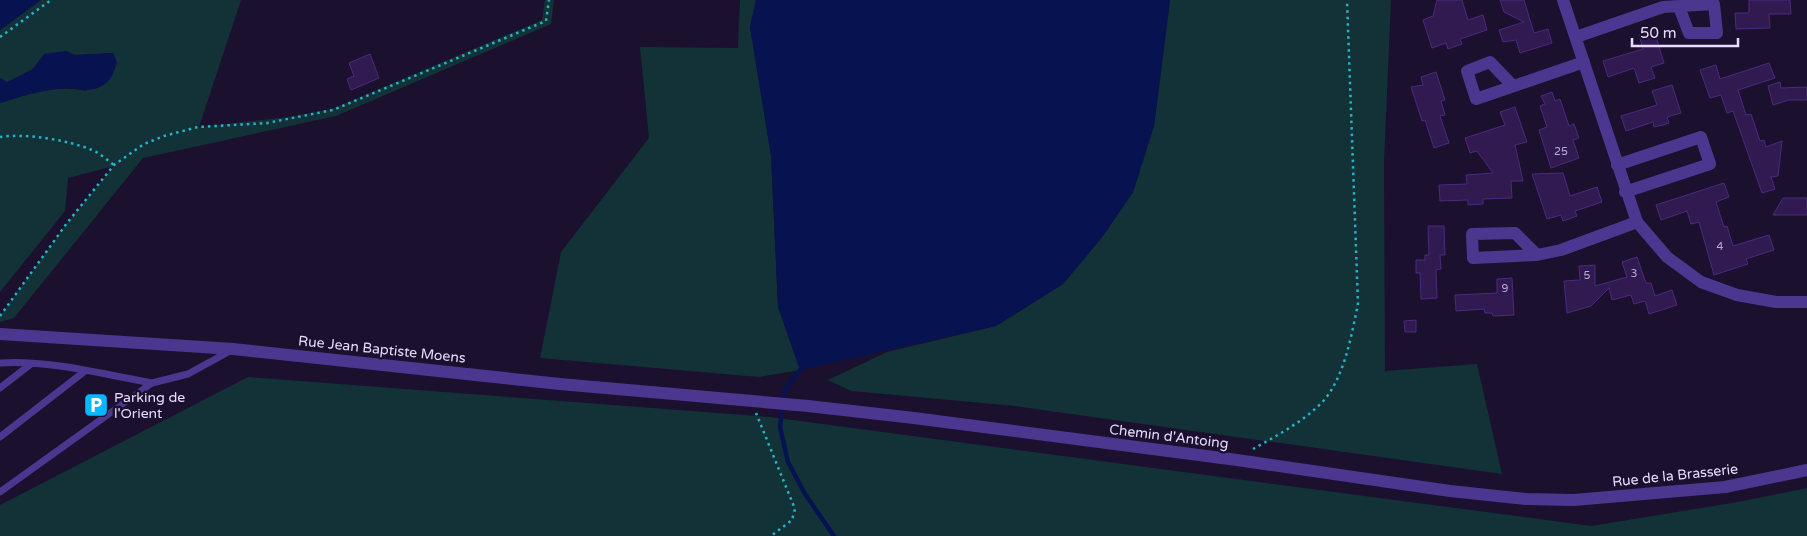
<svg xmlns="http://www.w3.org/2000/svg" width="1807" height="536" viewBox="0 0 1807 536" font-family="'Varela Round',sans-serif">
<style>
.green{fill:#123238}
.water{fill:#071350}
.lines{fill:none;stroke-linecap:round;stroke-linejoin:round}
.stream{stroke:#071350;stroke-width:4.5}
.building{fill:#301a50;stroke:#4b2a7e}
.path{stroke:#27b3c8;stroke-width:2.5;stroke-dasharray:2.5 4;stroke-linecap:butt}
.lane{stroke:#4c3790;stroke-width:7}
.street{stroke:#4c3790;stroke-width:12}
.labels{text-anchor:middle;stroke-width:5;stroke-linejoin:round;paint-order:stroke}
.number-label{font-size:11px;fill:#b9acd3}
.street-label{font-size:14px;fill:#e7dcff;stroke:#1b102e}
.poi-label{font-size:14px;fill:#e7dcff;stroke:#1b102e;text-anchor:start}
</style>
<rect width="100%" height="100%" fill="#1b102e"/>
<path class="green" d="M 41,0 L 241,0 L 199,127 L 288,117 L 332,109 L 542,20 L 545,0 L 554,0 L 551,24 L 336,116 L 143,158 L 14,318 L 0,322 L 0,316 L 67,223 L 114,166 L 68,178 L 65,211 L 0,292 L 0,103 C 28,94 56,84 86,91 L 113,53 L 75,55 L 66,51 L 7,83 L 0,78 L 0,30 Z
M 740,0 L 756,0 L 750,27 L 771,155 L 778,307 L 800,370 L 759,377 L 540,358 L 561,252 L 649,138 L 640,47 L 738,48 Z
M 1170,0 L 1391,0 L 1384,162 L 1385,371 L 1477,364 L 1502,474 L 1015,406 L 851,391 L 828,380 L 887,352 L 996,326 L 1063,284 L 1103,236 L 1133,192 L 1154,126 Z
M 248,377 L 770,417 L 1591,526 L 1738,502 L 1807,488 L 1807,536 L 0,536 L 0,505 Z"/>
<path class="water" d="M 0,0 L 41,0 L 0,30 Z
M 756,0 L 1170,0 L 1154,126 L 1133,192 L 1103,236 L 1063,284 L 996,326 L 800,370 L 778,307 L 771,155 L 750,27 Z
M 66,51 L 75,55 L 113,53 L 117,62 C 114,73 111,82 100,87 C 89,93 77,87 65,88 C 42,90 22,96 0,103 L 0,78 L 7,82 L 32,70 L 44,54 Z"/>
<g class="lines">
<path class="stream" d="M 800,370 L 784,391 L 780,427 L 788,462 L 805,494 L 834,536"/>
</g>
<path class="building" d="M 1437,0 L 1462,0 L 1468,20 L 1483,15 L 1487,30 L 1460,39 L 1462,44 L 1448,49 L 1446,43 L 1432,48 L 1423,20 L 1433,16 Z
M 1500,0 L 1524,0 L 1534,33 L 1548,29 L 1552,43 L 1520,53 L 1516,40 L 1503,42 L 1499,30 L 1524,22 L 1504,12 Z
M 1749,0 L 1790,0 L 1791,14 L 1769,14 L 1770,28 L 1736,29 L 1735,13 L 1749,13 Z
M 1654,30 L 1664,63 L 1651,67 L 1655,78 L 1639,83 L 1634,68 L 1608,77 L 1603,61 L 1643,49 L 1639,35 Z
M 370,54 L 379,78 L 351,90 L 347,79 L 354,76 L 349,63 Z
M 1769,63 L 1775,78 L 1738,90 L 1746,115 L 1751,114 L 1760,141 L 1764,140 L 1766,147 L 1782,141 L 1778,176 L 1771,177 L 1775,189 L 1762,193 L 1733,111 L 1727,113 L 1721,95 L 1710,98 L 1700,70 L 1716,65 L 1720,79 Z
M 1436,72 L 1445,100 L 1441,101 L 1445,115 L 1440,116 L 1449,143 L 1434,148 L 1425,120 L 1422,121 L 1411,87 L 1423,85 L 1421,77 Z
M 1780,82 L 1781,88 L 1807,87 L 1807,100 L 1789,100 L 1773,105 L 1768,86 Z
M 1672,85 L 1681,113 L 1667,117 L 1669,123 L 1663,125 L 1654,127 L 1653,122 L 1626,131 L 1621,116 L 1657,105 L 1652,91 Z
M 1552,92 L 1555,101 L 1560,99 L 1569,126 L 1574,124 L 1579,138 L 1573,140 L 1579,158 L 1551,168 L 1539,130 L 1547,127 L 1540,106 L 1545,104 L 1541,96 Z
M 1515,107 L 1527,142 L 1515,145 L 1523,181 L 1511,181 L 1512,198 L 1483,199 L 1483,204 L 1468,205 L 1468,200 L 1440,201 L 1439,185 L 1467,184 L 1466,175 L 1493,173 L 1477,151 L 1470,153 L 1465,138 L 1505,125 L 1500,112 Z
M 1563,173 L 1570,196 L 1597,187 L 1602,202 L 1575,211 L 1577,216 L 1563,221 L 1561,215 L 1547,219 L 1532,174 Z
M 1724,183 L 1729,197 L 1716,202 L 1724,227 L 1727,226 L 1733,246 L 1769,235 L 1774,250 L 1746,259 L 1748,264 L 1714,275 L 1699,222 L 1691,224 L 1687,211 L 1661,220 L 1656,205 Z
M 1783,198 L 1807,198 L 1807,215 L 1773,215 Z
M 1428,226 L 1444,226 L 1445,255 L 1440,255 L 1441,269 L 1436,270 L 1437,298 L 1421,299 L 1420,273 L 1416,273 L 1416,260 L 1425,260 L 1425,255 L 1429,255 Z
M 1637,257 L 1646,283 L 1651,283 L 1655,296 L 1672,290 L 1677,305 L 1649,314 L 1645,301 L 1634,304 L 1631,295 L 1612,300 L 1609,288 L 1591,306 L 1567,313 L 1564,281 L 1580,280 L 1579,266 L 1595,265 L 1595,286 L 1627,277 L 1622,262 Z
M 1512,278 L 1514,315 L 1493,316 L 1492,313 L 1485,313 L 1484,309 L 1456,311 L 1455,295 L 1497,293 L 1497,279 Z
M 1416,320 L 1416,332 L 1405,332 L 1404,321 Z"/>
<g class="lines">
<path class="path" d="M 0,37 L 51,0
M 0,137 C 25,133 68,140 92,150 C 100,153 107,160 114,165
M 0,316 L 67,223 L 114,165 L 144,144 L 164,136 L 198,127 L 267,123 L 333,110 L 546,21 L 549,0
M 756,413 L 795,509 L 792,520 L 771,536
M 1253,449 C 1278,435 1318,414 1332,389 C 1347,363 1352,332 1358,304 L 1347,0"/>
<path class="lane" d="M 0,363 C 44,359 108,375 152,383
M 0,388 L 31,364
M 0,437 L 85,371
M 0,492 L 152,383 L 188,374 L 230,351"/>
<path class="street" d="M 1563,0 L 1637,222 L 1667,257 L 1701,282 L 1737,295 L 1776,302 L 1807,302
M 1576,37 L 1663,7 L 1714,4 L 1717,33 L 1689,33 L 1679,7
M 1513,86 L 1490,62 L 1467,71 L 1476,99 L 1584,62
M 1617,165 L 1701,137 L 1710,164 L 1625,192
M 1537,255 L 1515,233 L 1472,234 L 1473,258 L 1537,255 L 1561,250 L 1637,222
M 0,334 L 233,349 L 560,384 L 808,406 L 914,418 L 1237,460 L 1450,491 L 1526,499 L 1574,500 L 1725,487 L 1807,470"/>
</g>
<defs>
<symbol id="parking-square" viewBox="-11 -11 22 22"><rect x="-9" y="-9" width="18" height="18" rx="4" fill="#08b7ff" stroke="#1b102e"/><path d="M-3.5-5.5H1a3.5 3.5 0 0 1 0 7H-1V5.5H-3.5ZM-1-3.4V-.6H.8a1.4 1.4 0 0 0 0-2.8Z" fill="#fff"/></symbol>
</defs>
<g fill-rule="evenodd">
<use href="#parking-square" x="82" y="391" width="28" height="28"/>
</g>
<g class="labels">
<g class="number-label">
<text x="1561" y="155">25</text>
<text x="1720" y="250">4</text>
<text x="1634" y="277">3</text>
<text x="1587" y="279">5</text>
<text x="1505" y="292">9</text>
</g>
<g class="street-label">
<text transform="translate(382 349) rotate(6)" y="5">Rue Jean Baptiste Moens</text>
<text transform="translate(1169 436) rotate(7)" y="5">Chemin d'Antoing</text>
<text transform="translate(1675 475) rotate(-6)" y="5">Rue de la Brasserie</text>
</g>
<g class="poi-label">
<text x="114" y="402">Parking de<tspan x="114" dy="16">l'Orient</tspan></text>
</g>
</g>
<path d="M1632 38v8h106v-8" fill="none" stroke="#e7dcff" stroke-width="2.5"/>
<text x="1640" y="38" font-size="15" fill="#e7dcff" stroke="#1b102e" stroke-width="4" paint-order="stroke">50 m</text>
</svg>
